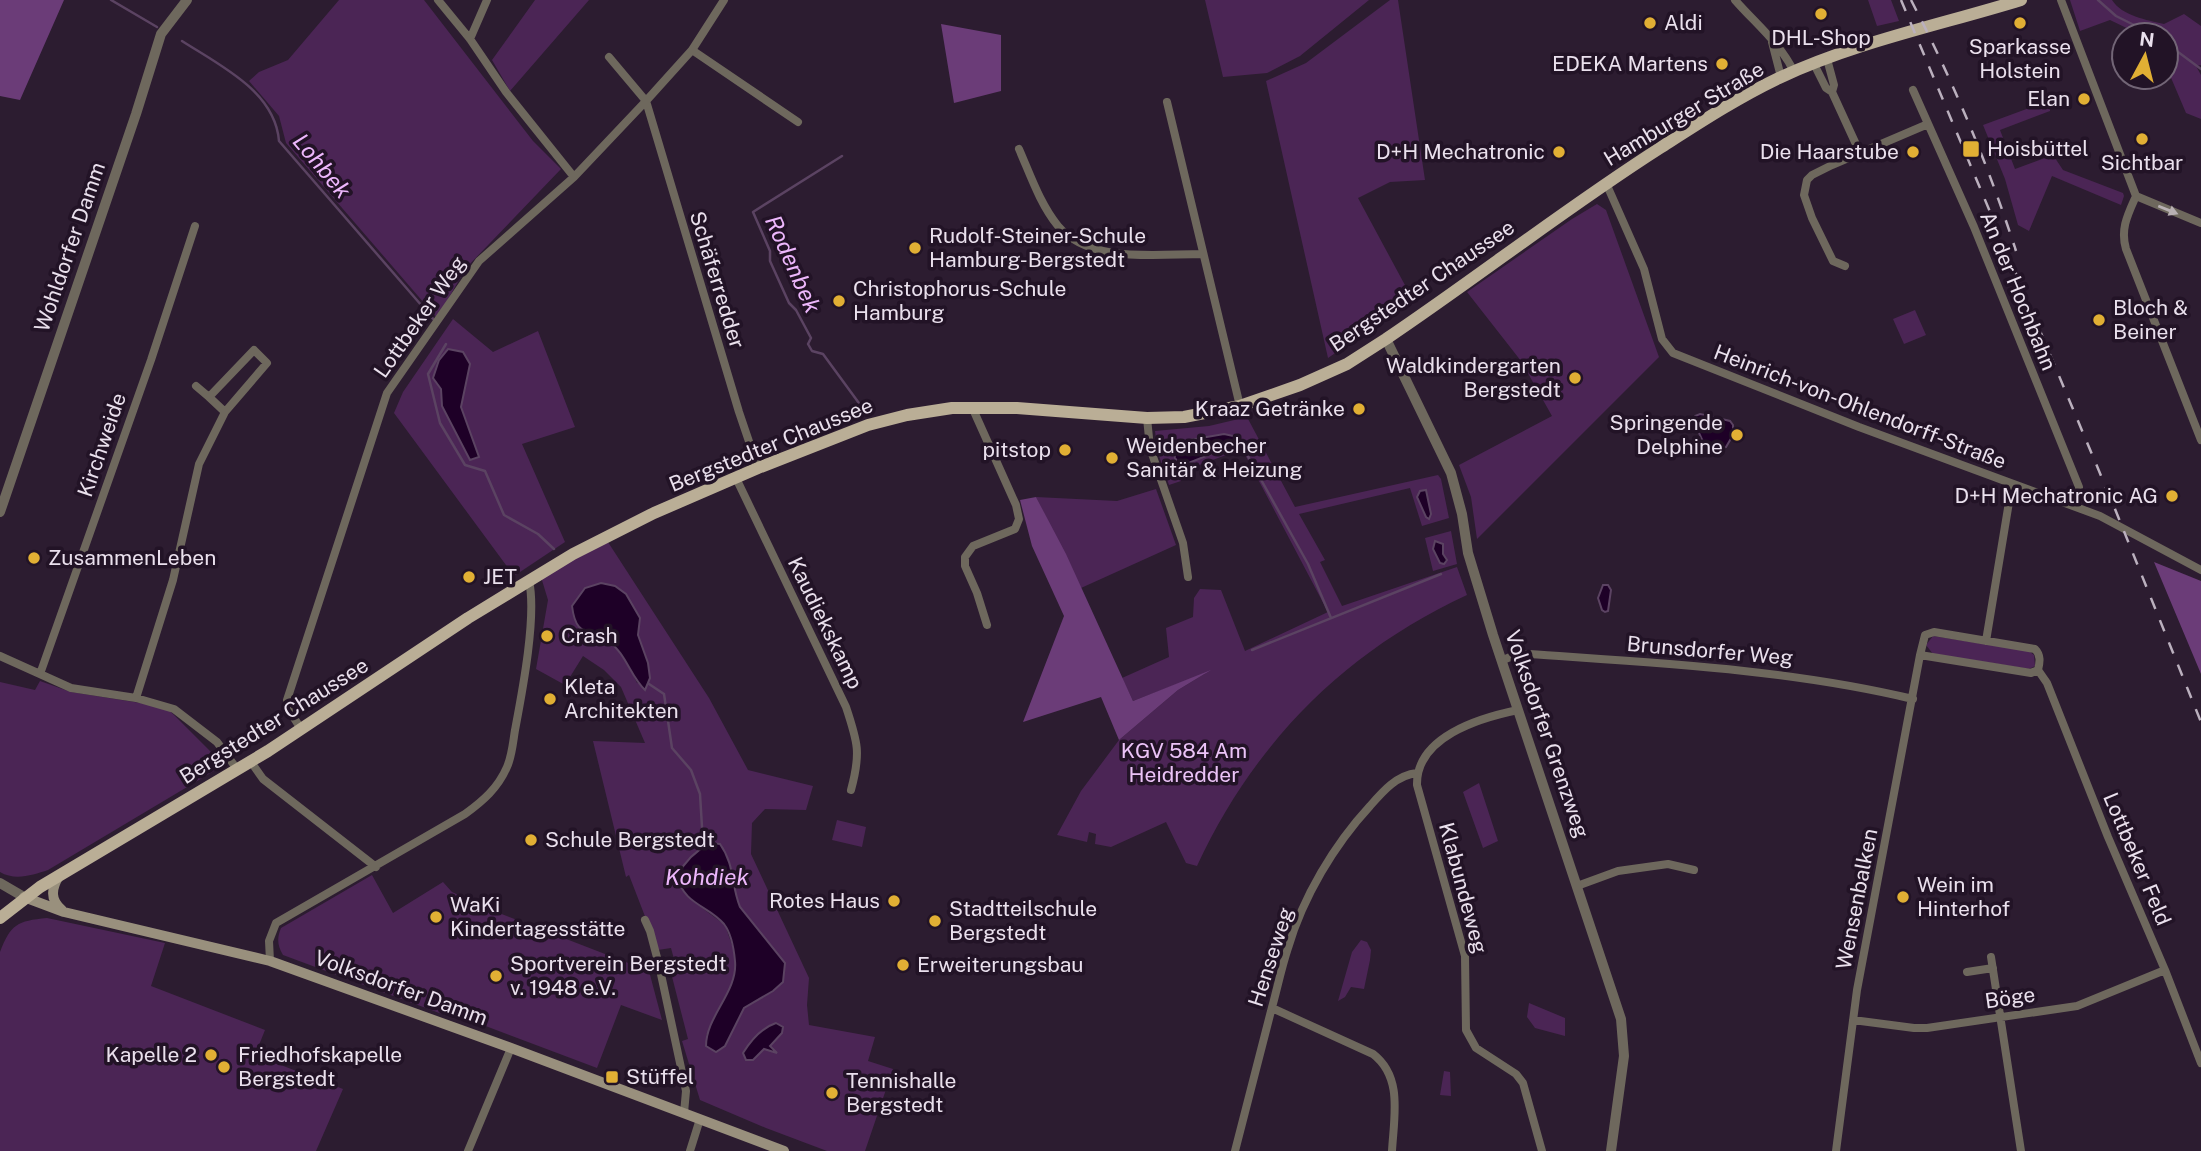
<svg xmlns="http://www.w3.org/2000/svg" width="2201" height="1151" viewBox="0 0 2201 1151" font-family="'Public Sans',sans-serif">
<style>
.green{fill:#4b2555;fill-rule:evenodd}
.forest{fill:#6b3c78}
.water{fill:#1e0027;stroke:#5b4362;stroke-width:2}
.lines{fill:none;stroke-linecap:round;stroke-linejoin:round}
.stream{stroke:#5b4362;stroke-width:2.5}
.minor{stroke:#6e685d;stroke-width:8}
.tertiary{stroke:#6e685d;stroke-width:10}
.secondary{stroke:#99907d;stroke-width:10}
.primary{stroke:#baae96;stroke-width:12}
.rail{stroke:#bbb0be;stroke-width:2.5;stroke-dasharray:12 12;stroke-linecap:butt}
.oneway{fill:#b8b0b3}
.poi-dot{fill:#e1af34;stroke:#221326;stroke-width:2.5}
.labels{text-anchor:middle;stroke-width:7;stroke-linejoin:round;paint-order:stroke}
.poi-label{font-size:21px;fill:#eae0ed;stroke:#221326;text-anchor:start}
.street-label{font-size:21px;fill:#eae0ed;stroke:#221326}
.park-label{font-size:21px;fill:#ebc3f7;stroke:#221326}
.water-label{font-size:23px;font-style:italic;fill:#edb7fc;stroke:#221326}
</style>
<rect width="100%" height="100%" fill="#2c1c30"/>
<path class="green" d="M 339,0 L 424,0 L 533,141 L 561,169 L 466,268 L 437,318 L 286,143 L 279,116 L 249,81 L 259,72 L 288,60 Z
M 535,0 L 589,0 L 510,91 L 492,60 Z
M 1205,0 L 1369,0 L 1300,56 L 1267,73 L 1223,77 Z
M 1390,0 L 1398,0 L 1425,180 L 1390,182 L 1358,198 L 1413,300 L 1328,358 L 1266,81 L 1306,63 Z
M 1868,0 L 1891,0 L 1899,21 L 1877,26 Z
M 2070,0 L 2112,0 C 2122,16 2147,20 2164,24 L 2184,14 L 2201,26 L 2201,65 L 2196,66 L 2201,75 L 2201,119 L 2186,113 L 2166,66 L 2166,35 L 2141,35 L 2110,20 L 2080,31 Z
M 2051,100 L 2050,111 L 2000,130 L 2015,169 L 2053,155 L 2063,170 L 2123,193 L 2124,196 L 2121,205 L 2052,176 L 2029,231 L 2018,225 L 2005,179 L 1983,125 Z
M 1597,204 L 1606,210 L 1659,357 L 1477,539 L 1471,497 L 1459,465 L 1552,416 L 1521,361 L 1467,292 L 1572,219 Z
M 1915,310 L 1926,335 L 1904,344 L 1893,319 Z
M 453,319 L 493,352 L 538,331 L 575,427 L 522,444 L 565,542 L 514,576 L 394,413 L 403,392 ZM 470,364 L 461,407 L 479,457 L 471,460 L 442,406 L 441,389 Z
M 1247,417 L 1295,507 L 1438,475 L 1441,479 L 1449,518 L 1422,526 L 1410,488 L 1299,514 L 1325,560 L 1320,562 L 1342,606 L 1457,567 L 1467,595 C 1344,652 1254,743 1197,866 L 1186,863 L 1166,822 L 1111,847 L 1095,844 L 1096,834 L 1089,832 L 1087,842 L 1057,835 L 1081,791 L 1119,740 L 1178,690 L 1206,673 L 1133,701 L 1122,678 L 1169,657 L 1166,628 L 1193,617 L 1194,598 L 1200,589 L 1221,590 L 1245,651 L 1328,612 L 1242,449 L 1178,473 L 1181,481 L 1169,485 L 1158,453 L 1155,431 L 1209,426 ZM 1239,443 L 1182,464 L 1175,458 Z
M 1156,489 L 1176,545 L 1081,588 L 1036,497 L 1117,501 Z
M 1451,531 L 1457,564 L 1433,571 L 1425,538 Z
M 606,539 L 709,698 L 748,770 L 813,786 L 806,810 L 765,809 L 752,823 L 751,854 L 809,978 L 807,1005 L 809,1025 L 875,1037 L 868,1061 L 893,1069 L 865,1151 L 827,1151 L 766,1128 L 700,1100 L 682,1041 L 688,1039 L 669,965 L 675,963 L 671,948 L 658,950 L 629,875 L 626,877 L 593,741 L 645,743 L 621,687 L 604,670 L 583,656 L 565,685 L 536,669 L 548,600 L 541,577 ZM 572,606 L 640,618 L 638,635 L 648,663 L 649,684 L 637,683 C 630,669 623,651 609,642 C 589,628 576,638 572,606 ZM 734,879 L 736,897 L 740,907 L 785,963 L 773,991 L 744,1008 L 725,1046 L 706,1036 L 732,983 L 736,964 L 733,948 L 725,925 L 694,902 L 680,887 Z
M 1933,636 L 2029,651 L 2034,655 L 2035,666 L 2029,669 L 1933,654 L 1926,645 Z
M 40,681 L 71,692 L 166,707 L 224,765 L 48,870 C 33,875 15,881 0,872 L 0,682 L 35,690 Z
M 1479,783 L 1498,841 L 1483,848 L 1463,792 Z
M 837,820 L 866,827 L 862,847 L 832,840 Z
M 372,875 L 393,913 L 443,882 L 452,892 L 486,908 L 649,971 L 662,1020 L 621,1005 L 597,1068 L 446,1011 L 442,1014 L 283,955 C 277,945 277,938 281,928 Z
M 47,918 L 165,943 L 151,986 L 265,1030 L 255,1055 L 343,1089 L 316,1151 L 0,1151 L 0,952 C 11,924 17,921 47,918 Z
M 1361,940 L 1367,942 L 1371,950 L 1370,960 L 1364,989 L 1351,987 L 1345,997 L 1338,1001 L 1352,952 Z
M 1529,1003 L 1565,1018 L 1565,1036 L 1535,1028 L 1527,1017 Z
M 1444,1071 L 1450,1072 L 1451,1096 L 1440,1095 Z"/>
<path class="forest" d="M 0,0 L 64,0 L 20,100 L 0,96 Z
M 941,24 L 1001,35 L 1001,91 L 954,103 Z
M 1036,497 L 1066,554 L 1133,701 L 1211,670 L 1178,690 L 1119,740 L 1101,697 L 1023,722 L 1064,616 L 1032,546 L 1020,500 Z
M 2154,562 L 2201,581 L 2201,674 Z"/>
<path class="water" d="M 448,349 L 463,352 L 470,364 L 461,407 L 479,457 L 470,460 L 442,406 L 441,389 L 433,378 L 439,360 Z
M 1700,414 L 1730,421 L 1733,425 L 1733,435 L 1726,447 L 1715,449 L 1705,446 L 1693,420 L 1695,416 Z
M 1224,434 L 1238,437 L 1239,443 L 1186,464 L 1179,463 L 1175,458 L 1173,447 L 1178,442 Z
M 1426,490 L 1431,514 L 1429,519 L 1426,517 L 1417,497 L 1420,491 Z
M 1435,541 L 1443,544 L 1443,554 L 1447,560 L 1444,564 L 1440,563 L 1433,549 Z
M 601,583 L 615,586 L 626,594 L 640,618 L 638,635 L 648,663 L 650,678 L 645,690 C 630,676 626,653 608,641 C 588,628 576,638 572,606 L 585,588 Z
M 1603,585 L 1608,585 L 1611,590 L 1608,611 L 1605,612 L 1602,610 L 1598,598 Z
M 710,843 L 720,844 C 735,865 731,885 740,907 L 785,963 L 783,982 L 773,991 L 744,1008 L 725,1046 L 716,1052 L 706,1046 C 706,1016 738,992 735,961 C 734,950 731,933 724,924 C 708,905 684,905 677,876 C 685,861 695,851 710,843 Z
M 776,1023 L 783,1027 L 782,1033 L 770,1046 L 777,1053 L 764,1049 L 753,1060 L 746,1060 L 743,1053 C 751,1040 761,1028 776,1023 Z"/>
<g class="lines">
<path class="stream" d="M 111,0 L 157,27
M 2098,0 L 2116,16 L 2154,35
M 182,41 C 219,65 275,91 279,141 L 435,321
M 2166,43 L 2201,69
M 842,156 L 753,212 L 770,251 L 770,261 L 789,303 L 796,310 L 811,338 L 808,344 L 812,351 L 823,354 L 864,410
M 446,344 L 428,374 L 440,423 L 465,465 L 485,471 L 504,515 L 538,534 L 554,549
M 1240,442 L 1308,564 L 1331,618
M 1252,650 L 1441,574
M 649,684 L 664,694 L 672,748 L 691,770 L 700,794 L 702,827"/>
<path class="minor" d="M 438,0 L 470,39 L 506,92 L 574,177
M 1735,0 C 1756,24 1781,44 1794,72
M 2061,0 L 2136,196 C 2128,214 2120,229 2126,249 L 2201,440
M 470,39 L 487,0
M 1772,42 L 1781,77
M 692,50 L 798,122
M 609,57 L 646,101 L 739,412 L 758,468
M 1827,59 L 1834,85 L 1832,92 L 1860,153
M 1814,64 L 1826,88 L 1832,92
M 1913,90 L 1974,227 L 2079,487 L 2079,498 L 2076,507
M 1167,102 C 1192,203 1215,305 1240,406
M 1019,149 C 1030,174 1040,204 1058,226 C 1090,264 1157,254 1202,254
M 1606,183 L 1644,269 L 1662,339 L 1673,353 L 1859,427 L 2100,516 L 2201,570
M 2136,196 L 2201,223
M 1845,266 L 1833,261 L 1812,218 L 1804,195 L 1807,180 L 1812,175 L 1832,165 L 1928,124
M 254,350 L 267,363 L 225,412 L 209,397 Z
M 196,386 L 209,397
M 972,407 L 1016,505 L 1019,519 L 1015,529 L 973,546 L 965,557 L 965,566 L 977,593 L 987,625
M 1147,418 L 1150,448 L 1183,543 L 1188,577
M 736,478 L 846,707 C 858,743 861,753 851,790
M 1934,632 L 2035,649 C 2041,655 2040,662 2038,670 L 2031,673 L 1920,655 L 1925,635 Z
M 1986,641 L 2012,484
M 0,656 L 71,688 L 136,698 L 174,709 L 217,742 L 237,769
M 1503,660 L 1515,655 L 1529,654 C 1657,663 1787,669 1913,699
M 2038,670 L 2047,683 L 2108,837 L 2165,970 L 2201,1063
M 40,674 L 151,360 L 195,226
M 136,698 L 173,580 L 199,464 L 225,412
M 1518,710 C 1479,718 1416,737 1417,785 L 1465,956 L 1466,1030 L 1476,1048 L 1516,1074 L 1523,1083 L 1542,1151
M 301,729 L 289,710 L 287,700 L 387,393 L 479,261 L 574,177 L 646,101 L 692,50 L 724,0
M 251,762 L 263,779 L 376,867
M 1577,886 L 1618,871 L 1668,864 L 1694,870
M 645,920 L 650,931 L 659,965 L 686,1091 L 684,1113
M 1991,957 L 2021,1151
M 270,961 L 269,941 L 276,923 L 465,814 C 483,801 498,788 507,767 C 512,756 513,742 515,730 C 522,693 537,616 529,581
M 1967,972 L 1993,968
M 1272,1008 L 1373,1054 C 1403,1077 1394,1116 1392,1151
M 1853,1020 L 1914,1028 L 1927,1028 L 2077,1006 L 2165,970
M 468,1151 L 511,1048
M 690,1151 L 700,1119
M 1235,1151 C 1247,1104 1259,1057 1271,1011 C 1277,990 1281,969 1288,948 C 1303,897 1334,845 1370,806 C 1383,791 1397,775 1417,773
M 1836,1151 L 1857,990 L 1920,655"/>
<path class="tertiary" d="M 1386,339 L 1451,473 L 1462,514 L 1468,553 L 1493,635 L 1621,1019 L 1624,1056 L 1611,1151
M 0,512 L 136,114 L 161,34 L 187,0
M 0,883 L 24,897"/>
<path class="secondary" d="M 59,876 C 51,889 50,900 62,910
M 24,897 L 64,912 L 270,961 L 511,1048 L 784,1151"/>
<path class="primary" d="M 0,918 L 40,887 L 268,751 L 468,618 L 573,554 L 654,513 L 758,468 L 868,425 L 907,415 L 952,408 L 1017,408 L 1147,418 L 1184,417 L 1240,406 L 1300,385 L 1347,364 L 1386,339 C 1478,277 1566,208 1660,148 C 1699,123 1737,98 1779,78 C 1856,42 1940,25 2021,0"/>
<path class="rail" d="M 1901,0 L 2115,509 L 2201,722
M 1911,0 C 1953,81 1988,164 2016,251"/>
</g>
<defs><path id="oneway-solid" d="M-6-.8H1V-3.2L6.5 0L1 3.2V.8H-6Z" transform="scale(1.75)"/></defs>
<use class="oneway" href="#oneway-solid" transform="translate(2168 210) rotate(22)"/>
<g class="poi-dot">
<circle cx="1821" cy="14" r="7"/>
<circle cx="1650" cy="23" r="7"/>
<circle cx="2020" cy="23" r="7"/>
<circle cx="1722" cy="64" r="7"/>
<circle cx="2084" cy="99" r="7"/>
<circle cx="2142" cy="139" r="7"/>
<rect x="1962" y="140" width="18" height="18" rx="3.5"/>
<circle cx="1559" cy="152" r="7"/>
<circle cx="1913" cy="152" r="7"/>
<circle cx="915" cy="248" r="7"/>
<circle cx="839" cy="301" r="7"/>
<circle cx="2099" cy="320" r="7"/>
<circle cx="1575" cy="378" r="7"/>
<circle cx="1359" cy="409" r="7"/>
<circle cx="1737" cy="435" r="7"/>
<circle cx="1065" cy="450" r="7"/>
<circle cx="1112" cy="458" r="7"/>
<circle cx="2172" cy="496" r="7"/>
<circle cx="34" cy="558" r="7"/>
<circle cx="469" cy="577" r="7"/>
<circle cx="547" cy="636" r="7"/>
<circle cx="550" cy="699" r="7"/>
<circle cx="531" cy="840" r="7"/>
<circle cx="1903" cy="897" r="7"/>
<circle cx="894" cy="901" r="7"/>
<circle cx="436" cy="917" r="7"/>
<circle cx="935" cy="921" r="7"/>
<circle cx="903" cy="965" r="7"/>
<circle cx="496" cy="976" r="7"/>
<circle cx="211" cy="1055" r="7"/>
<circle cx="224" cy="1067" r="7"/>
<rect x="605" y="1070" width="14" height="14" rx="3.5"/>
<circle cx="832" cy="1093" r="7"/>
</g>
<g class="labels">
<g class="poi-label">
<text x="1664" y="30">Aldi</text>
<text x="1821" y="45" text-anchor="middle">DHL-Shop</text>
<text x="2020" y="54" text-anchor="middle">Sparkasse<tspan x="2020" dy="24">Holstein</tspan></text>
<text x="1708" y="71" text-anchor="end">EDEKA Martens</text>
<text x="2070" y="106" text-anchor="end">Elan</text>
<text x="1987" y="156">Hoisbüttel</text>
<text x="1545" y="159" text-anchor="end">D+H Mechatronic</text>
<text x="1899" y="159" text-anchor="end">Die Haarstube</text>
<text x="2142" y="170" text-anchor="middle">Sichtbar</text>
<text x="929" y="243">Rudolf-Steiner-Schule<tspan x="929" dy="24">Hamburg-Bergstedt</tspan></text>
<text x="853" y="296">Christophorus-Schule<tspan x="853" dy="24">Hamburg</tspan></text>
<text x="2113" y="315">Bloch &amp;<tspan x="2113" dy="24">Beiner</tspan></text>
<text x="1561" y="373" text-anchor="end">Waldkindergarten<tspan x="1561" dy="24">Bergstedt</tspan></text>
<text x="1345" y="416" text-anchor="end">Kraaz Getränke</text>
<text x="1723" y="430" text-anchor="end">Springende<tspan x="1723" dy="24">Delphine</tspan></text>
<text x="1126" y="453">Weidenbecher<tspan x="1126" dy="24">Sanitär &amp; Heizung</tspan></text>
<text x="1051" y="457" text-anchor="end">pitstop</text>
<text x="2158" y="503" text-anchor="end">D+H Mechatronic AG</text>
<text x="48" y="565">ZusammenLeben</text>
<text x="483" y="584">JET</text>
<text x="561" y="643">Crash</text>
<text x="564" y="694">Kleta<tspan x="564" dy="24">Architekten</tspan></text>
<text x="545" y="847">Schule Bergstedt</text>
<text x="1917" y="892">Wein im<tspan x="1917" dy="24">Hinterhof</tspan></text>
<text x="880" y="908" text-anchor="end">Rotes Haus</text>
<text x="450" y="912">WaKi<tspan x="450" dy="24">Kindertagesstätte</tspan></text>
<text x="949" y="916">Stadtteilschule<tspan x="949" dy="24">Bergstedt</tspan></text>
<text x="510" y="971">Sportverein Bergstedt<tspan x="510" dy="24">v. 1948 e.V.</tspan></text>
<text x="917" y="972">Erweiterungsbau</text>
<text x="197" y="1062" text-anchor="end">Kapelle 2</text>
<text x="238" y="1062">Friedhofskapelle<tspan x="238" dy="24">Bergstedt</tspan></text>
<text x="626" y="1084">Stüffel</text>
<text x="846" y="1088">Tennishalle<tspan x="846" dy="24">Bergstedt</tspan></text>
</g>
<g class="street-label">
<text transform="translate(1684 114) rotate(-31)" y="7">Hamburger Straße</text>
<text transform="translate(70 247) rotate(-71)" y="7">Wohldorfer Damm</text>
<text transform="translate(717 280) rotate(73)" y="7">Schäferredder</text>
<text transform="translate(1422 286) rotate(-34)" y="7">Bergstedter Chaussee</text>
<text transform="translate(2018 291) rotate(68)" y="7">An der Hochbahn</text>
<text transform="translate(420 317) rotate(-55)" y="7">Lottbeker Weg</text>
<text transform="translate(1860 407) rotate(21)" y="7">Heinrich-von-Ohlendorff-Straße</text>
<text transform="translate(102 445) rotate(-71)" y="7">Kirchweide</text>
<text transform="translate(771 445) rotate(-22)" y="7">Bergstedter Chaussee</text>
<text transform="translate(825 623) rotate(64)" y="7">Kaudiekskamp</text>
<text transform="translate(1710 651) rotate(5)" y="7">Brunsdorfer Weg</text>
<text transform="translate(274 721) rotate(-32)" y="7">Bergstedter Chaussee</text>
<text transform="translate(1547 734) rotate(71)" y="7">Volksdorfer Grenzweg</text>
<text transform="translate(2137 859) rotate(67)" y="7">Lottbeker Feld</text>
<text transform="translate(1463 888) rotate(75)" y="7">Klabundeweg</text>
<text transform="translate(1857 899) rotate(-79)" y="7">Wensenbalken</text>
<text transform="translate(1271 957) rotate(-72)" y="7">Henseweg</text>
<text transform="translate(401 988) rotate(20)" y="7">Volksdorfer Damm</text>
<text transform="translate(2010 998) rotate(-8)" y="7">Böge</text>
</g>
<g class="park-label">
<text x="1184" y="758">KGV 584 Am<tspan x="1184" dy="24">Heidredder</tspan></text>
</g>
<g class="water-label">
<text transform="translate(322 166) rotate(50)" y="8">Lohbek</text>
<text transform="translate(793 264) rotate(66)" y="8">Rodenbek</text>
<text x="707" y="885">Kohdiek</text>
</g>
</g>
<g transform="translate(2145 56) rotate(7)"><circle r="33" fill="#221326" stroke="#726576" stroke-width="2"/>
<path d="M0-5L12 26L0 18L-12 26Z" fill="#e1af34"/>
<text y="-10" font-size="19" font-weight="bold" text-anchor="middle" fill="#eae0ed">N</text>
</g>
</svg>
